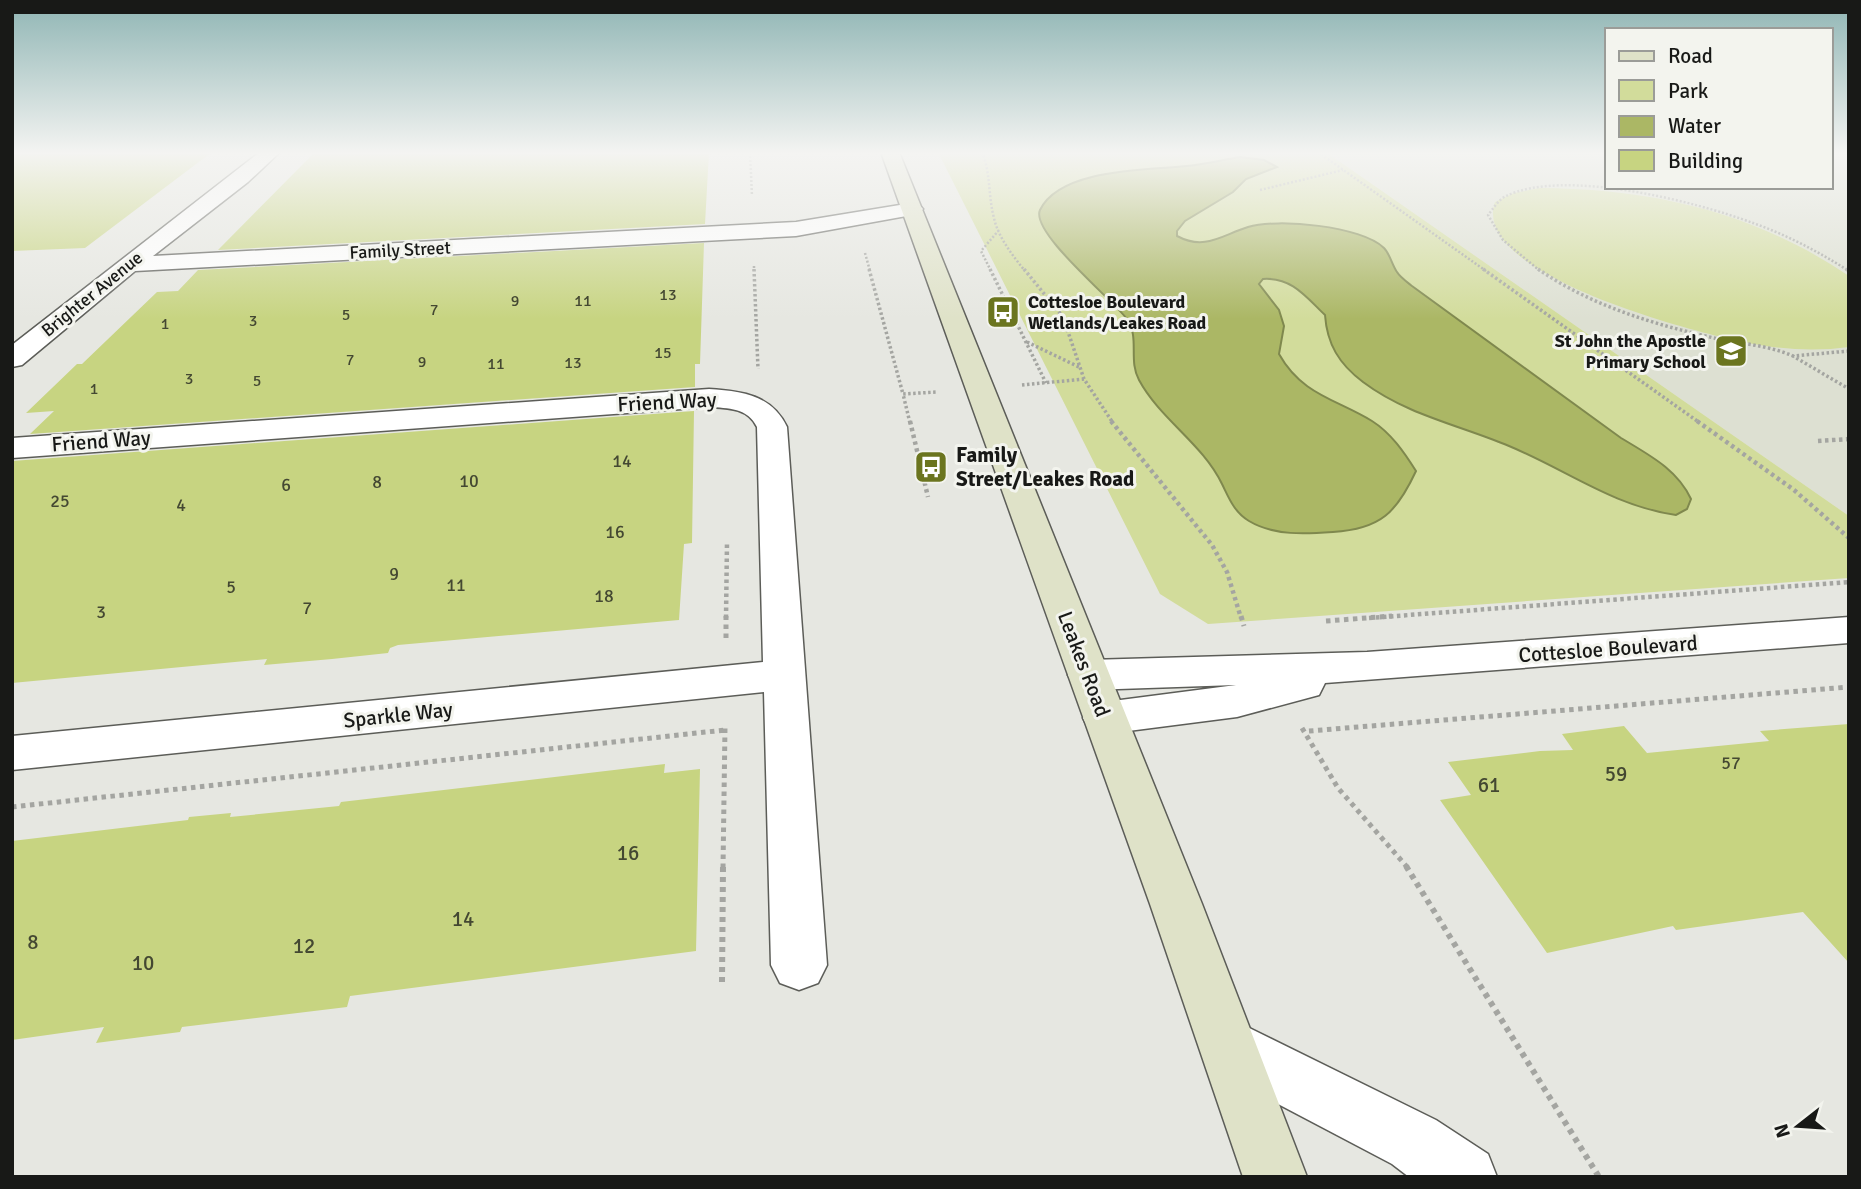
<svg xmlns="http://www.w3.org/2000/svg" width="1861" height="1189" viewBox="0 0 1861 1189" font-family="Signika,sans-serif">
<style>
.built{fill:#dde0d2}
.green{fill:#d2dc9b}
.water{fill:#abb765;stroke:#7f884e;stroke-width:2}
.building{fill:#c7d481}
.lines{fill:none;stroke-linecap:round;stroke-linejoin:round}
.street-casing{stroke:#5c5d58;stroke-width:3}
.secondary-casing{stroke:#5c5d58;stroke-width:3}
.path-far4{stroke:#a4a5a1;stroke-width:2.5;stroke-dasharray:2 2;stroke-linecap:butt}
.path-far3{stroke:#a4a5a1;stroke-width:3.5;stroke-dasharray:2.5 2.5;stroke-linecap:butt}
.path-far2{stroke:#a4a5a1;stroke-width:4.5;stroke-dasharray:3.5 3.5;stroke-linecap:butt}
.path-far1{stroke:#a4a5a1;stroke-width:5;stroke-dasharray:4.5 4.5;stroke-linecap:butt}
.path{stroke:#a4a5a1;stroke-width:6;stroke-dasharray:5 5;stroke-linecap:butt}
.street{fill:#fff;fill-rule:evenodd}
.secondary{fill:#dfe2c8;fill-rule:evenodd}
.labels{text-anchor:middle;stroke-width:6;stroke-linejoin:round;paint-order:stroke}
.far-number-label{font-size:16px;fill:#444832}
.far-street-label{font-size:18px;fill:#181917;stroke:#f3f4ee}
.far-poi-label{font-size:18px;font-weight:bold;fill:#181917;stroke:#f3f4ee;text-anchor:start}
.number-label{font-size:18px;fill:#444832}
.street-label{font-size:21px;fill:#181917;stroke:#f3f4ee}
.poi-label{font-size:21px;font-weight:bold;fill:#181917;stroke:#f3f4ee;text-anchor:start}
.near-number-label{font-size:21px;fill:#444832}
</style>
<rect width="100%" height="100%" fill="#e6e7e1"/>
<path class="built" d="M 1326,152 L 1607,152 L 1607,187 L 1831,187 L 1831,152 L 1849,152 L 1849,516 Z"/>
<path class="green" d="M 938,152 L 1326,152 L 1849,516 L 1849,578 L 1208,624 L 1160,594 Z
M 1540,188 C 1654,189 1754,212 1849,276 L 1849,347 C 1813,352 1777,349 1743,342 C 1694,332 1469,274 1495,202 L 1514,193 Z"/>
<path class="water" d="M 1240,157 L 1264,160 L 1277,167 L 1246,179 L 1233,192 L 1185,221 L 1177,231 L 1177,236 C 1205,251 1222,235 1248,227 C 1277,218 1362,226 1384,248 C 1390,254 1392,265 1397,272 C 1400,277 1407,282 1412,286 L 1621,438 C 1649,455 1677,469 1691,499 L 1687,509 L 1676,515 C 1613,506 1567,470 1509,446 C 1459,425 1407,415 1363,382 C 1339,364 1327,344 1325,315 C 1306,297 1292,277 1263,279 L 1259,284 L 1279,310 L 1284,326 L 1279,354 C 1302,395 1336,399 1372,421 C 1391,433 1404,452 1416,471 C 1397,512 1381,529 1333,532 C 1306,534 1274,536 1249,521 C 1234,512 1229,498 1222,484 C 1203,444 1160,419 1139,380 C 1128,360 1140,338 1127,319 C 1112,299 1030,232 1040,210 C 1060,168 1149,170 1187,166 C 1205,164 1222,160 1240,157 Z"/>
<path class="building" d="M 12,152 L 212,152 L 85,248 L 12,251 Z
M 358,152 L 709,152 L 705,224 L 218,250 L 313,154 Z
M 704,243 L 700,364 L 695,364 L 695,387 L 30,434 L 54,411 L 26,413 L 77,364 L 82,364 L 157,292 L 178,291 L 198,270 Z
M 694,411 L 692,543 L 684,544 L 679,620 L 398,645 L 390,648 L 388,653 L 332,659 L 264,665 L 267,659 L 12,683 L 12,461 Z
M 1849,724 L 1849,963 L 1803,912 L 1676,930 L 1673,926 L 1547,953 L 1440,800 L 1471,795 L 1448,762 L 1540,751 L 1573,750 L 1562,734 L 1624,726 L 1647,753 L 1769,741 L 1760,731 Z
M 665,764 L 664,773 L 700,769 L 696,951 L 350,996 L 347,1007 L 182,1027 L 180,1032 L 96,1043 L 104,1027 L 12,1040 L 12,841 L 188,820 L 189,817 L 231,813 L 230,817 L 339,806 L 341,802 Z"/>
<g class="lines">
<defs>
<path id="street" d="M 260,152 L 280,152 L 248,182 L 153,256 L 796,222 L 912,203 L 919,205 L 923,209 L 919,213 L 912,215 L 796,236 L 135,271 L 22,365 L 12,367 L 12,345 Z
M 709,389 C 742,391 772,395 787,427 L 827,965 L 818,983 L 799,990 L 780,983 L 771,965 L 764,692 L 12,770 L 12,736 L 763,662 L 757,427 C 748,408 728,408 709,407 L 12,458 L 12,438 Z
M 1849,617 L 1849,643 L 1325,683 L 1319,695 L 1237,717 L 1105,734 L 1089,729 L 1083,718 L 1089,707 L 1105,702 L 1236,685 L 1089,690 L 1074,685 L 1068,675 L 1074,665 L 1089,660 L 1367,652 Z
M 1229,1018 L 1436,1120 L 1488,1154 L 1497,1177 L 1409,1177 L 1392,1164 L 1208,1067 L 1200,1047 L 1208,1027 Z"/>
<path id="secondary" d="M 881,152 L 899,152 L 1202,904 L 1307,1177 L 1243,1177 L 1150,904 Z"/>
</defs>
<use href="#street" class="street-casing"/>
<use href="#secondary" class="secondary-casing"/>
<path class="path-far4" d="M 750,152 L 752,196
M 982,152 C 991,174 988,196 994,218 C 998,237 1013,256 1025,271
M 1318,152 L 1486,271
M 1260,190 L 1343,170
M 865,253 L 870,271
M 754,266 L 754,271
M 991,271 L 981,251 L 999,230
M 1540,271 L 1503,240 L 1488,215 C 1493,209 1499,199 1506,196 C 1564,168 1694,201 1753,223 C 1787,235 1819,252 1849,271"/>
<path class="path-far3" d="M 754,269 L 758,369
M 869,269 L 903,394
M 990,269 L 1046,383
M 1024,269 L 1063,317 L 1084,379 L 1113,423
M 1483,269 L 1700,423
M 1538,269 C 1590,305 1652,324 1714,338 C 1741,344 1768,345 1793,356
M 1846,269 L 1849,271
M 1027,342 L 1079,367
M 1849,351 L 1793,356 L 1849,389
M 1022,385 L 1084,379
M 910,423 L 903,394 L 937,392"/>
<path class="path-far2" d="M 910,421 L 928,497
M 1111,421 L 1212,545 L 1227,572 L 1241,618
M 1697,421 L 1794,490 L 1849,538
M 1818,441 L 1849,439
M 726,618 L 727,542
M 1369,618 L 1849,582"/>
<path class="path-far1" d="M 1241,616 L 1244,626
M 1326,621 L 1392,616
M 726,638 L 726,616
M 1302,728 L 1338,788 L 1408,868
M 1309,731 L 1849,687
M 12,807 L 725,730
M 723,868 L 725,727"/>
<path class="path" d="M 1406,866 L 1599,1177
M 722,982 L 723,866"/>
<use href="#street" class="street"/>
<use href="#secondary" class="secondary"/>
</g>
<linearGradient id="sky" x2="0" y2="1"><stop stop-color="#8fb5b4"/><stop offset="0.48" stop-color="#f4f4f2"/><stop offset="1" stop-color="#f4f4f2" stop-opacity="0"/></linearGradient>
<rect width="1861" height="319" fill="url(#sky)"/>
<defs>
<symbol id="bus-square" viewBox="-11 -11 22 22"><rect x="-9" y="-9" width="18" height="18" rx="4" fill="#6b751f" stroke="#f3f4ee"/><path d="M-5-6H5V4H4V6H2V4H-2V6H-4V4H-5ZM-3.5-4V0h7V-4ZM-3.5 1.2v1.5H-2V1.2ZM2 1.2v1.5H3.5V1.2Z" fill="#fff"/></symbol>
<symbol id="school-square" viewBox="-11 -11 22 22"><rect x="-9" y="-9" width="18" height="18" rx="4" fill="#6b751f" stroke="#f3f4ee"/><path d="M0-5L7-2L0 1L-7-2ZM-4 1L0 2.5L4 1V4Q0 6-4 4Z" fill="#fff"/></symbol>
</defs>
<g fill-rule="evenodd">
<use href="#bus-square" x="984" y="293" width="38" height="38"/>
<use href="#school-square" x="1712" y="332" width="38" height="38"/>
<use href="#bus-square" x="912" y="448" width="38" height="38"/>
</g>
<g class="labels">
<g class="far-number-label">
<text x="668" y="300">13</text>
<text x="515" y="306">9</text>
<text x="583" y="306">11</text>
<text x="434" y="315">7</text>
<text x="346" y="320">5</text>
<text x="253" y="326">3</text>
<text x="165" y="329">1</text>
<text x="663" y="358">15</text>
<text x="350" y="365">7</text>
<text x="422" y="367">9</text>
<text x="573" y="368">13</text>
<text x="496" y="369">11</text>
<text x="189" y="384">3</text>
<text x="257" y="386">5</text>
<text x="94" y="394">1</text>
</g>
<g class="far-street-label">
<text transform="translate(400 250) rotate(-3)" y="6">Family Street</text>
<text transform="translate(92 294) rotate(-39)" y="6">Brighter Avenue</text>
</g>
<g class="far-poi-label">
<text x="1028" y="308">Cottesloe Boulevard<tspan x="1028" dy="21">Wetlands/Leakes Road</tspan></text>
<text x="1706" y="347" text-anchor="end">St John the Apostle<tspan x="1706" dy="21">Primary School</tspan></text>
</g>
<g class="number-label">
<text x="622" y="467">14</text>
<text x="469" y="487">10</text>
<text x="377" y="488">8</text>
<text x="286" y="491">6</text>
<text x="60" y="507">25</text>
<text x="181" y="511">4</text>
<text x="615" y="538">16</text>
<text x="394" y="580">9</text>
<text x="456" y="591">11</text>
<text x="231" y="593">5</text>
<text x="604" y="602">18</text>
<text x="307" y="614">7</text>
<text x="101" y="618">3</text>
<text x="1731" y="769">57</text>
</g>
<g class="street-label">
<text transform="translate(667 402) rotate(-3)" y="7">Friend Way</text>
<text transform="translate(101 441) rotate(-4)" y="7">Friend Way</text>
<text transform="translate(1608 649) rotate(-4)" y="7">Cottesloe Boulevard</text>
<text transform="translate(1084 664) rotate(69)" y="7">Leakes Road</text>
<text transform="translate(398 715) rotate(-6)" y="7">Sparkle Way</text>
</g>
<g class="poi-label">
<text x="956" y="462">Family<tspan x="956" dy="24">Street/Leakes Road</tspan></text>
</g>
<g class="near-number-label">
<text x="1616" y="781">59</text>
<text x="1489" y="792">61</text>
<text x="628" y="860">16</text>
<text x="463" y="926">14</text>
<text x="33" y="949">8</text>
<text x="304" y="953">12</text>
<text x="143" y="970">10</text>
</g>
</g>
<rect width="1861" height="1189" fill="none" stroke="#181917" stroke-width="28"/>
<rect x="1605" y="28" width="228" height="161" fill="#f3f4ee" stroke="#9b9c98" stroke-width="2"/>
<rect x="1619" y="51" width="35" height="10" fill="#dfe2c8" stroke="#9b9c98" stroke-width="2"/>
<text x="1668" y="63" font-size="21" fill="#181917">Road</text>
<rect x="1619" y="80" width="35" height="21" fill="#d2dc9b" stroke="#9b9c98" stroke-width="2"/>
<text x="1668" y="98" font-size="21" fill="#181917">Park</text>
<rect x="1619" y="116" width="35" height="21" fill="#abb765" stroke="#9b9c98" stroke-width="2"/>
<text x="1668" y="133" font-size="21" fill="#181917">Water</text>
<rect x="1619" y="150" width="35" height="21" fill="#c7d481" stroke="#9b9c98" stroke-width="2"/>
<text x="1668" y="168" font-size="21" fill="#181917">Building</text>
<g transform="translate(1798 1126) rotate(253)" stroke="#f3f4ee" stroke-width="5" paint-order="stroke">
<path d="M0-5L12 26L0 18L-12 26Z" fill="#181917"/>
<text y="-10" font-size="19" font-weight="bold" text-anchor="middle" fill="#181917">N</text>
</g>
</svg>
